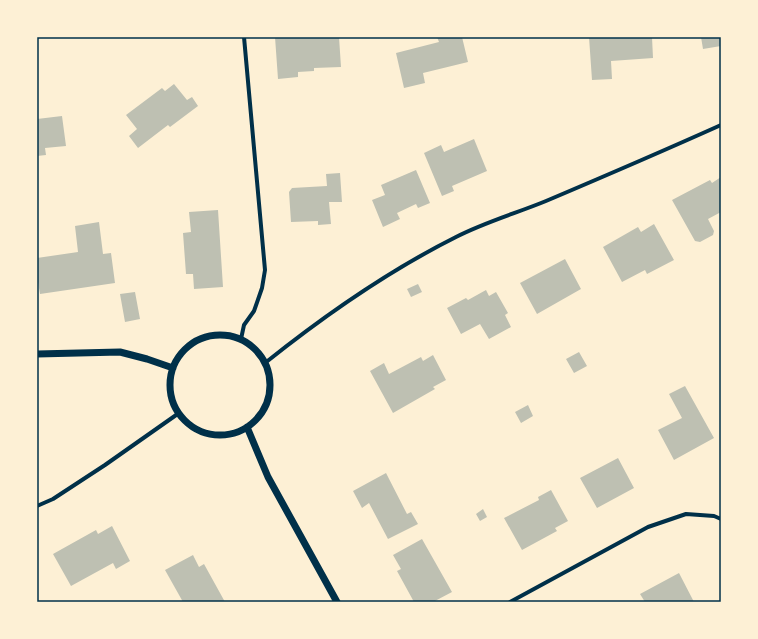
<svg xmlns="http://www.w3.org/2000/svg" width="758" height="639" viewBox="0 0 758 639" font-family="'DM Sans',sans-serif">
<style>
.building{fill:#bec0b2}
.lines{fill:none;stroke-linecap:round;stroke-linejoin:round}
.minor{stroke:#003049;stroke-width:4}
.tertiary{stroke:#003049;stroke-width:7}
.neatline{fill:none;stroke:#003049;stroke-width:1.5}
</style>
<rect width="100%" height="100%" fill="#fdf0d5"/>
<path class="building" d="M 275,37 L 339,37 L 341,67 L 314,68 L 314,71 L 298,72 L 298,77 L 278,79 Z
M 437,37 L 462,37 L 468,62 L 423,73 L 425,83 L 404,88 L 396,53 L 439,42 Z
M 589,37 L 652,37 L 653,58 L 611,61 L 612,79 L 592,80 Z
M 701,37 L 721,37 L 721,46 L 703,49 Z
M 174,84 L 187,100 L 192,97 L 198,106 L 170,127 L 168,125 L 138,148 L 129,136 L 137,129 L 126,115 L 162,88 L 165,91 Z
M 62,116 L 66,146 L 45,148 L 46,155 L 37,156 L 37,119 Z
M 474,139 L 487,171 L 452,186 L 454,191 L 442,196 L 424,153 L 441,145 L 444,152 Z
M 416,170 L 430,203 L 418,208 L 416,204 L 397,213 L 400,219 L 383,227 L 372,200 L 385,195 L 381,185 Z
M 340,173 L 342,202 L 329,202 L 331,224 L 318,225 L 318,221 L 291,222 L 289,192 L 292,188 L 327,186 L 326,174 Z
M 721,177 L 721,212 L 708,219 L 714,231 L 713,235 L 700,242 L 695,241 L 672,200 L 710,180 L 712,183 Z
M 218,210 L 223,287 L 194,289 L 193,274 L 186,274 L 183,233 L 191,232 L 189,212 Z
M 99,222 L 103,254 L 111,253 L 115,283 L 40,294 L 37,276 L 37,258 L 78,252 L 75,226 Z
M 654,224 L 674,260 L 647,274 L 645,270 L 622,282 L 603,247 L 638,227 L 641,232 Z
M 565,259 L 581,289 L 537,314 L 520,283 Z
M 418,284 L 422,292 L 411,297 L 407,289 Z
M 486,290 L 489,296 L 496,292 L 508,313 L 505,315 L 511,327 L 489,339 L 480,324 L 461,334 L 447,308 L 466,298 L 468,300 Z
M 135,292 L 140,319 L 125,322 L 120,294 Z
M 579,352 L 587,366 L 574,373 L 566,359 Z
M 433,355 L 446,380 L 433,387 L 435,389 L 393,413 L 370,371 L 384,363 L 389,374 L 421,357 L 423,361 Z
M 685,386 L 714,438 L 674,460 L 658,430 L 682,418 L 669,394 Z
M 528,405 L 533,416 L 521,423 L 515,412 Z
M 618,458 L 634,488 L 597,508 L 580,478 Z
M 386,473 L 407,514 L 411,512 L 418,524 L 388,539 L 369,503 L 362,508 L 353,491 Z
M 551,490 L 568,521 L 555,528 L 557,531 L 522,550 L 504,518 L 539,500 L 538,497 Z
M 483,509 L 487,517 L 480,521 L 476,514 Z
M 112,526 L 130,561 L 116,569 L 113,563 L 71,586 L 53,554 L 96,530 L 98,534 Z
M 422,539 L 452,592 L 433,602 L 414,602 L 397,571 L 401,569 L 393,555 Z
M 193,555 L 199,567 L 204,564 L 225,602 L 183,602 L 165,570 Z
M 679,573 L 694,602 L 645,602 L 640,594 Z"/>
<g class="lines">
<path class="minor" d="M 241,339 L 244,325 L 254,311 L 262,288 L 265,270 L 244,37
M 265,363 C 325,315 388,271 456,237 C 485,222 517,213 546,201 C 605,176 663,151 721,125
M 37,506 L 53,499 L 105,465 L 179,413
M 510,602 L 648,527 L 686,514 L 714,516 L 721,519"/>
<path class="tertiary" d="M170 385a50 50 0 1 1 100 0a50 50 0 1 1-100 0Z
M 37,354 L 120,352 L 147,359 L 173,368
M 247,427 L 268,477 L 337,602"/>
</g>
<rect width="758" height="639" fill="none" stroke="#fdf0d5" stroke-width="76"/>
<rect x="38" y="38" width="682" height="563" class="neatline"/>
</svg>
